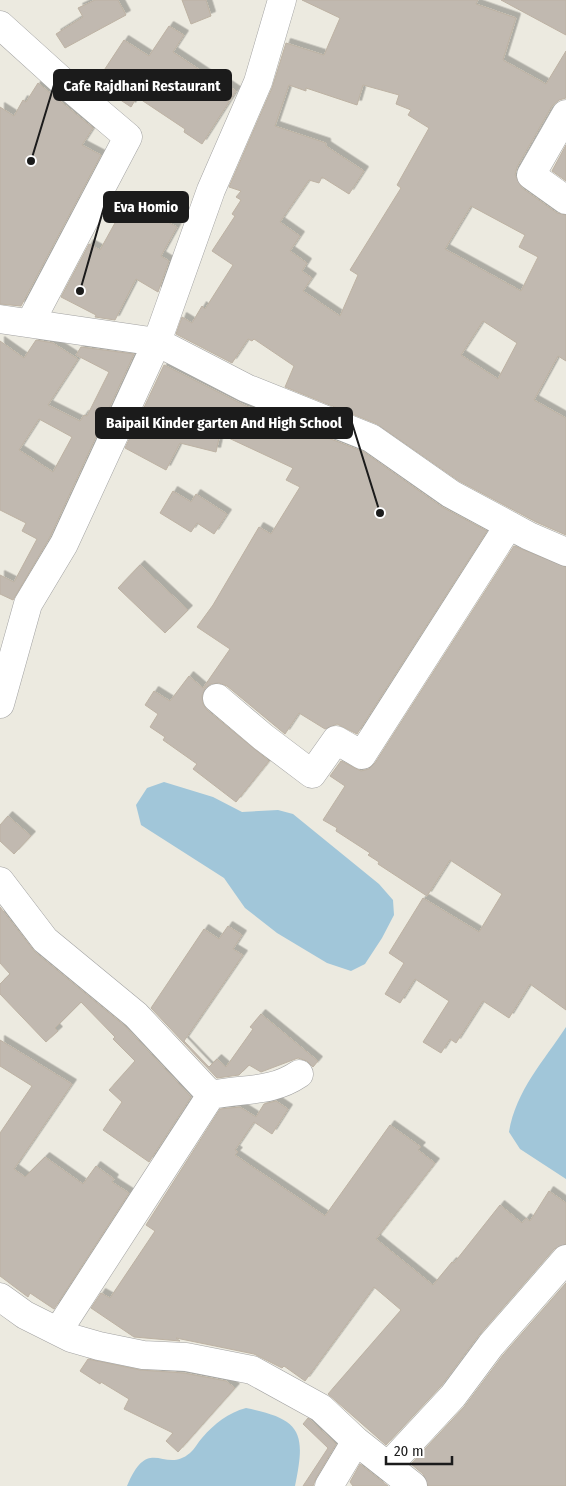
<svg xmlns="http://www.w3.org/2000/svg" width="566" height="1486" viewBox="0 0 566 1486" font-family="'Fira Sans Condensed',sans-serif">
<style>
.water{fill:#a1c6d9}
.building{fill:#c1b9b0;stroke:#bdb2a3;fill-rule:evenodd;filter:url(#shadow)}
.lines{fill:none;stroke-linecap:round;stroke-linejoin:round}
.minor-casing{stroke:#a2a2a2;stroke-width:29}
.minor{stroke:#fff;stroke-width:28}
.leader{fill:none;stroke:#1b1b1b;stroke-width:2}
.callout-dot{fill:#1b1b1b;stroke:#fff;stroke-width:2}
.callout{fill:#1b1b1b;stroke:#1b1b1b;stroke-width:2}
.callout-label{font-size:15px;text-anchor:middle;font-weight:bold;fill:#fff}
</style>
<defs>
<filter id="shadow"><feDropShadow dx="4.5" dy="-4.5" stdDeviation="0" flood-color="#0004"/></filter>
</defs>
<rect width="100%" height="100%" fill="#eceae0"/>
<path class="water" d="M 164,782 L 213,797 L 242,812 L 278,810 L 293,814 L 379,884 L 393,900 L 394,915 L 382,938 L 365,964 L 351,971 L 327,963 L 277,933 L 245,908 L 224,878 L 141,825 L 136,805 L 147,788 Z
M 566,1027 L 566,1179 L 520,1149 L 509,1132 C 516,1090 544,1061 566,1027 Z
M 246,1408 C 302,1419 306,1433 295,1486 L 127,1486 C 149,1433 164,1475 190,1453 C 195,1449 198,1442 202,1438 C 215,1423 228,1413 246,1408 Z"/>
<path class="building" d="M 95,0 L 118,0 L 126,15 L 65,48 L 56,34 L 83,17 L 78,8 Z
M 182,0 L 206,0 L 211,16 L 191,24 Z
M 302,0 L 478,0 L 476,4 L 516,18 L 503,60 L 546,84 L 566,51 L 566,98 L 559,100 L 552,106 L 517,167 L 515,175 L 522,188 L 557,213 L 566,215 L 566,361 L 558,356 L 534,400 L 566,418 L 566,535 L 536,522 L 459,481 L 377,424 L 285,387 L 294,366 L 254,339 L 252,341 L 248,339 L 232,363 L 176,334 L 182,317 L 192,323 L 202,306 L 205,309 L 233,265 L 212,251 L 235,216 L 232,214 L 241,200 L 236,197 L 241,191 L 229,187 L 272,88 L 286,43 L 324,55 L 340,18 ZM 289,85 L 306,91 L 306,88 L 357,105 L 363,85 L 399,95 L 396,104 L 411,110 L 408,115 L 429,128 L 397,185 L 401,188 L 350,270 L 358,275 L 340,316 L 303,291 L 312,278 L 302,271 L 307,263 L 290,251 L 300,236 L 280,222 L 309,180 L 319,183 L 322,177 L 349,194 L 364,171 L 326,146 L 326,143 L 275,126 ZM 471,206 L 525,235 L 519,247 L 538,257 L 521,291 L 445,249 ZM 483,321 L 517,343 L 498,379 L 461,355 Z
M 501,0 L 566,0 L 566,35 Z
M 169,26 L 184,35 L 173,52 L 218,82 L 220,80 L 236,91 L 202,144 L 184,132 L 185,129 L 137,97 L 131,107 L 113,95 L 110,101 L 93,87 L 124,40 L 149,56 Z
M 38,83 L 93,128 L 82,145 L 101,155 L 21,306 L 0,304 L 0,107 L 14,116 L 23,100 L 26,102 Z
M 566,145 L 566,181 L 552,171 Z
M 135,204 L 177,227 L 161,256 L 169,261 L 158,292 L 136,279 L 115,320 L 95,317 L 96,315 L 61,297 L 89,244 L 100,250 L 121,212 L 129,216 Z
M 36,340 L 53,343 L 78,359 L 48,405 L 80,421 L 84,415 L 87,416 L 109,372 L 76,355 L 81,347 L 134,354 L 50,537 L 13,600 L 0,594 L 0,575 L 14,582 L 37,539 L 22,531 L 26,523 L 0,510 L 0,341 L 24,358 ZM 39,419 L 72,437 L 53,472 L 19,450 Z
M 164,365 L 246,406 L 364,452 L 442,507 L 487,531 L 357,734 L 337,724 L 325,729 L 299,713 L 285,734 L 227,686 L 219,683 L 211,684 L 205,688 L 202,696 L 203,704 L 207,710 L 269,761 L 236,802 L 193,769 L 197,764 L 163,740 L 165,737 L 150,727 L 158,714 L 145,705 L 154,691 L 170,701 L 189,676 L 203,688 L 230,649 L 197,627 L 213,605 L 259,527 L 271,534 L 300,487 L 286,480 L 293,468 L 220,434 L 216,452 L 180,443 L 166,470 L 125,448 Z
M 173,491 L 191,502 L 196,494 L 227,514 L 214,534 L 197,523 L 191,532 L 160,513 Z
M 514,546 L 566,567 L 566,1010 L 530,984 L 509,1018 L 483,1001 L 456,1043 L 450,1039 L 441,1053 L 423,1042 L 449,1001 L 415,979 L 400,1003 L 385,994 L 404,963 L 389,953 L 423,898 L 479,932 L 502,894 L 450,860 L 427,896 L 378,864 L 379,862 L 368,855 L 370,853 L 336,831 L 337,828 L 323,820 L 345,786 L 330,776 L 341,761 L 361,771 L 369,769 L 375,763 Z
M 140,565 L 188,610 L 165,633 L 118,588 Z
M 8,816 L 31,836 L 14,854 L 0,841 L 0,825 Z
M 0,907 L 35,952 L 125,1026 L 191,1097 L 149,1162 L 103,1130 L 122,1102 L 109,1090 L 135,1061 L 113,1039 L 115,1037 L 81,1002 L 55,1028 L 58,1031 L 46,1042 L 0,994 L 0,984 L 10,974 L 0,963 Z
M 228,926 L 242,935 L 233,949 L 243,955 L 184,1041 L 209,1067 L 217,1059 L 226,1067 L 253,1029 L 250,1027 L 261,1014 L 318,1061 L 313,1067 L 307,1061 L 298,1058 L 261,1072 L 249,1065 L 239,1075 L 217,1078 L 151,1008 L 204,929 L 219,939 Z
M 0,1040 L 72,1084 L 14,1169 L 25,1177 L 45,1157 L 83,1184 L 96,1166 L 114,1179 L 112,1182 L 129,1193 L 54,1309 L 30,1293 L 28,1297 L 0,1276 L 0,1133 L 32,1086 L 0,1066 Z
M 276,1101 L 288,1109 L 272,1134 L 254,1122 L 235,1150 L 238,1152 L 235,1155 L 325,1216 L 390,1125 L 421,1147 L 418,1150 L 435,1163 L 376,1239 L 433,1285 L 452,1262 L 454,1263 L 500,1205 L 522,1223 L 526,1218 L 530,1221 L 549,1191 L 566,1203 L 566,1244 L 554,1249 L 479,1335 L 441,1386 L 386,1445 L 328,1394 L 401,1310 L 374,1287 L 305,1381 L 284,1366 L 282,1368 L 254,1354 L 176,1338 L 180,1341 L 134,1337 L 91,1308 L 101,1293 L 110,1298 L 155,1231 L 146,1225 L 220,1109 L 240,1107 L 256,1117 L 264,1104 Z
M 566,1283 L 566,1486 L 428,1486 L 423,1474 L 411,1464 L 464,1407 L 503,1355 Z
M 88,1359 L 140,1370 L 184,1373 L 226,1381 L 235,1388 L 178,1452 L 166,1441 L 173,1433 L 124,1409 L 129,1399 L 101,1382 L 100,1384 L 80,1371 Z
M 308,1418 L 336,1444 L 316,1478 L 313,1486 L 303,1486 L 328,1448 L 303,1424 Z
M 360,1464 L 388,1486 L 353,1486 L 350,1482 Z"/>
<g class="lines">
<defs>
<path id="minor" d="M 0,25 L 62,81 L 128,137 L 30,323
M 566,114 L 531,175 L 566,200
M 0,319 L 157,342 L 246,388 L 371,438 L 451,494 L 529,536 L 566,552
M 217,698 L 263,737 L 312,774 L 336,740 L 362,755 L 509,525
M 0,704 L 28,604 L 64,544 L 157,342 L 211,190 L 258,82 L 282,0
M 0,881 L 45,940 L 136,1015 L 211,1095
M 0,1297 L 25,1315 L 71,1338 L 99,1346 L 143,1355 L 186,1357 L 252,1370 L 321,1408 L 356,1441 L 329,1486
M 58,1331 L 211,1095 C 244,1088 271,1093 299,1074
M 356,1441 L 413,1486
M 388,1466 L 453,1396 L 491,1345 L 566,1259"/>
</defs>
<use href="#minor" class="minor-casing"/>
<use href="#minor" class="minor"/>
</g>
<path class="leader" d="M31 161L54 85M80 291L104 207M380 513L352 423"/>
<g class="callout-dot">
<circle cx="31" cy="161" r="5"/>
<circle cx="80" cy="291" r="5"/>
<circle cx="380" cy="513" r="5"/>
</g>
<g class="callout">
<rect x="54" y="70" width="177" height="30" rx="5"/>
<rect x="104" y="192" width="84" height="30" rx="5"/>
<rect x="96" y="408" width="256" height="30" rx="5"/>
</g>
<g class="callout-label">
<text x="142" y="91">Cafe Rajdhani Restaurant</text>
<text x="146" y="212">Eva Homio</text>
<text x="224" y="428">Baipail Kinder garten And High School</text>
</g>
<path d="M386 1456v8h66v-8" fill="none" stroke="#1b1b1b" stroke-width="2.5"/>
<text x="394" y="1456" font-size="15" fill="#1b1b1b" stroke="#ffffff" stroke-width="4" paint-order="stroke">20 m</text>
</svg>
